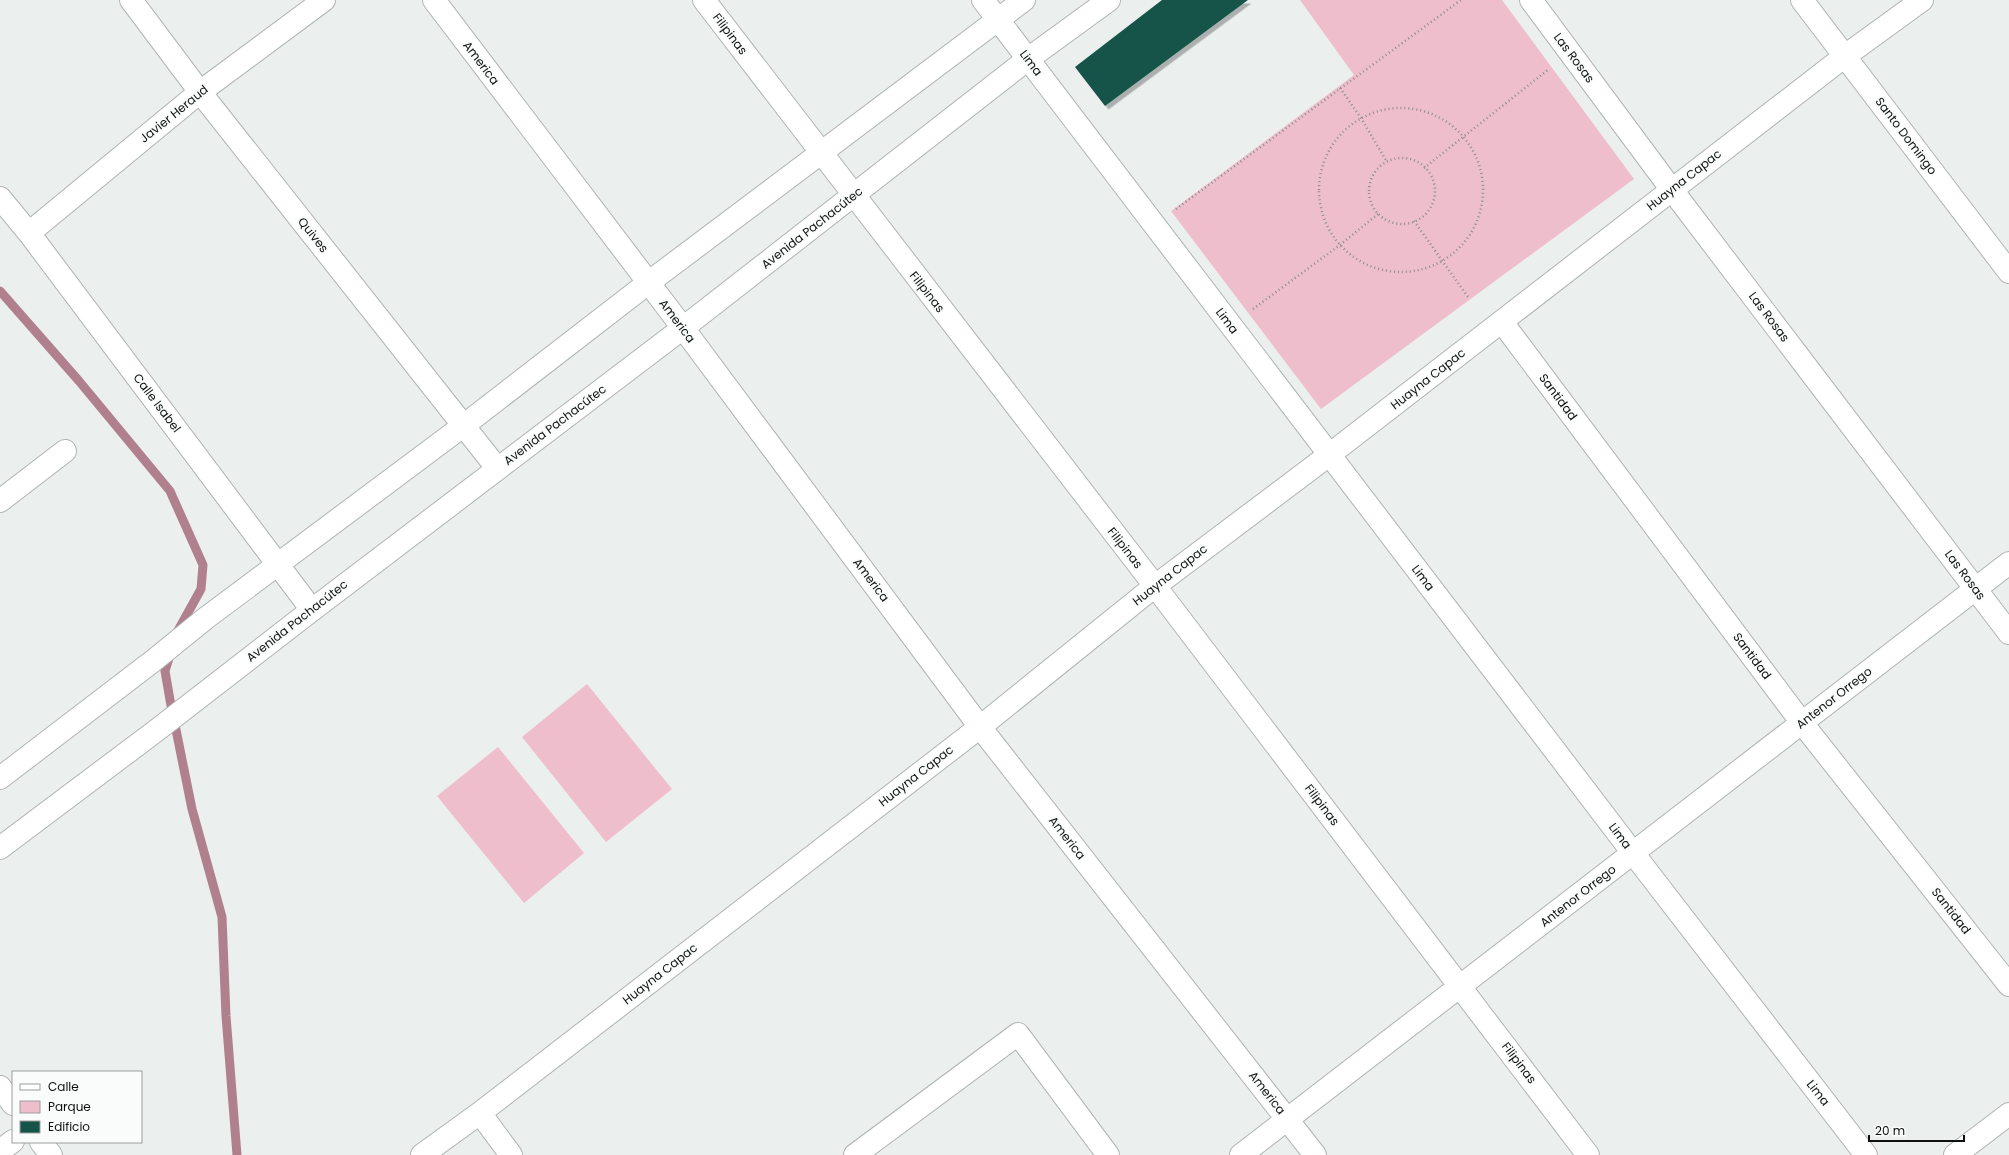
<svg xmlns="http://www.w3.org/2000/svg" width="2009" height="1155" viewBox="0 0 2009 1155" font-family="Poppins,sans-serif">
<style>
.green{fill:#efbecd}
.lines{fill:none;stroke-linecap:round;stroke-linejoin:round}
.stream{stroke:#b0808f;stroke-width:9}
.building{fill:#165348;filter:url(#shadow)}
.minor-casing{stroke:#afb3b2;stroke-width:24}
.tertiary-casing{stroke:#afb3b2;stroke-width:24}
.path{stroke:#8a8d8c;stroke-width:2.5;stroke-dasharray:1 3;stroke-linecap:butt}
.minor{stroke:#fff;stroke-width:22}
.tertiary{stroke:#fff;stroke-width:22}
.labels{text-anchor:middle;stroke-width:4;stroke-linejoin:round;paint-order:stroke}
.street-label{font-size:12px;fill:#0e100f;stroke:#f9fcfb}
</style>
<defs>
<filter id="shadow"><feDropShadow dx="3.5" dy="3.5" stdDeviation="0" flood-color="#0004"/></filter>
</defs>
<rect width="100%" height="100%" fill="#ebefee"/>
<path class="green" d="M 1300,0 L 1502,0 L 1634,179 L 1321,409 L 1171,211 L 1354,75 Z
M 587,684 L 672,789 L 606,842 L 522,737 Z
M 498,747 L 584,853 L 524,903 L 437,796 Z"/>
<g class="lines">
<path class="stream" d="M 0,291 L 79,381 L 170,491 L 203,565 L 201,589 L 175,636
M 171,652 L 165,671 L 170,700 L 192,809 L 222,917 L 226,1016 L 237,1155"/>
</g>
<path class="building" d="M 1162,0 L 1248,0 L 1105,106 L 1075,67 Z"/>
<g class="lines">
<defs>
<path id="minor" d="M 131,0 L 200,92 L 497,468
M 434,0 L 683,328 L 980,727 L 1315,1155
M 704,0 L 1155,586 L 1588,1155
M 983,0 L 1633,853 L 1866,1155
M 1531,0 L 1672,190 L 2009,633
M 1802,0 L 2009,272
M 0,198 L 29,233 L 312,610
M 29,233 L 200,92 L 324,0
M 1502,322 L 1802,723 L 2009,985
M 0,501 L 65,451
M 0,1087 L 13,1104
M 480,1113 L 511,1155
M 41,1142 L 51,1155
M 0,1151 L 13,1141
M 422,1155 L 480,1113 L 980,727 L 1155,586 L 1329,455 L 1845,56 L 1922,0
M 855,1155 L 1018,1034 L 1108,1155
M 1241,1155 L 2009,563
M 1955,1155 L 2009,1114"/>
<path id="tertiary" d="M 0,778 L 153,661 L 206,618 L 463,426 L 648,283 L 1024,0
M 0,848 L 157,730 L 312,610 L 683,328 L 1028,59 L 1109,0"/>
</defs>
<use href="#minor" class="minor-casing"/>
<use href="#tertiary" class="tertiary-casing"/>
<path class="path" d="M 1340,88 L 1361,118 L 1387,162
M1319 190a82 82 0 1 1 164 0a82 82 0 1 1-164 0Z
M1369 191a33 33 0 1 1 66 0a33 33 0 1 1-66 0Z
M 1424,168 L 1549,69
M 1176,209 L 1461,0
M 1414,221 L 1468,297
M 1253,309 L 1340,245 L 1378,214"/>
<use href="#minor" class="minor"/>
<use href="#tertiary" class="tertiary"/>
</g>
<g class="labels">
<g class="street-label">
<text transform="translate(730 34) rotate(53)" y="4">Filipinas</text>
<text transform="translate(1574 58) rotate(53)" y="4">Las Rosas</text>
<text transform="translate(481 63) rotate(53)" y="4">America</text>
<text transform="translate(1031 63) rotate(53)" y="4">Lima</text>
<text transform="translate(174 114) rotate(-39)" y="4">Javier Heraud</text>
<text transform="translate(1906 136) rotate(53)" y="4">Santo Domingo</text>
<text transform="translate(1684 180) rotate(-38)" y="4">Huayna Capac</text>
<text transform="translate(812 228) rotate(-38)" y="4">Avenida Pachacútec</text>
<text transform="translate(313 235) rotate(52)" y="4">Quives</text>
<text transform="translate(927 292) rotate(52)" y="4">Filipinas</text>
<text transform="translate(1769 317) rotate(53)" y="4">Las Rosas</text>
<text transform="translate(677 321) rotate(53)" y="4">America</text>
<text transform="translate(1227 321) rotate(53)" y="4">Lima</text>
<text transform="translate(1428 379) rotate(-38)" y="4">Huayna Capac</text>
<text transform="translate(1558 397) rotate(53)" y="4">Santidad</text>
<text transform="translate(157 403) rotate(53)" y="4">Calle Isabel</text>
<text transform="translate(555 425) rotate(-37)" y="4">Avenida Pachacútec</text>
<text transform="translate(1125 548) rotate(52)" y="4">Filipinas</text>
<text transform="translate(1170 575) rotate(-38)" y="4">Huayna Capac</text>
<text transform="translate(1965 575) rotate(53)" y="4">Las Rosas</text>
<text transform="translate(1423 578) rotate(53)" y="4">Lima</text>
<text transform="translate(871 580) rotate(53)" y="4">America</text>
<text transform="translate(297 621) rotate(-38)" y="4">Avenida Pachacútec</text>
<text transform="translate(1752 656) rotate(53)" y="4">Santidad</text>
<text transform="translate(1834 698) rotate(-38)" y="4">Antenor Orrego</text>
<text transform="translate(916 776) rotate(-38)" y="4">Huayna Capac</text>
<text transform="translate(1322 805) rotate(53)" y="4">Filipinas</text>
<text transform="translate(1620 836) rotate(53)" y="4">Lima</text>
<text transform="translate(1067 838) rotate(52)" y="4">America</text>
<text transform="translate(1578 896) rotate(-38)" y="4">Antenor Orrego</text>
<text transform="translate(1951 911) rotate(52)" y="4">Santidad</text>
<text transform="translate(660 974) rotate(-38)" y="4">Huayna Capac</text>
<text transform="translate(1519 1063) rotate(53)" y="4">Filipinas</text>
<text transform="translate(1267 1093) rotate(52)" y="4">America</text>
<text transform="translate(1818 1093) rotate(52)" y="4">Lima</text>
</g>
</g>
<rect x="12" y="1071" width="130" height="72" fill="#f9fcfb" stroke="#9b9e9d"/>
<rect x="20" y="1084" width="20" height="6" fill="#ffffff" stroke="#9b9e9d"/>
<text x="48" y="1091" font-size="12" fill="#0e100f">Calle</text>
<rect x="20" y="1101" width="20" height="12" fill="#efbecd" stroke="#9b9e9d"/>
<text x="48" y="1111" font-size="12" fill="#0e100f">Parque</text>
<rect x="20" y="1121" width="20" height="12" fill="#165348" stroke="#9b9e9d"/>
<text x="48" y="1131" font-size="12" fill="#0e100f">Edificio</text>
<path d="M1869 1135v6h95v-6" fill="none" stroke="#0e100f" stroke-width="2"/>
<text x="1875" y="1135" font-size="12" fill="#0e100f" stroke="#f9fcfb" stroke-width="3" paint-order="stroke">20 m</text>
</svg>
